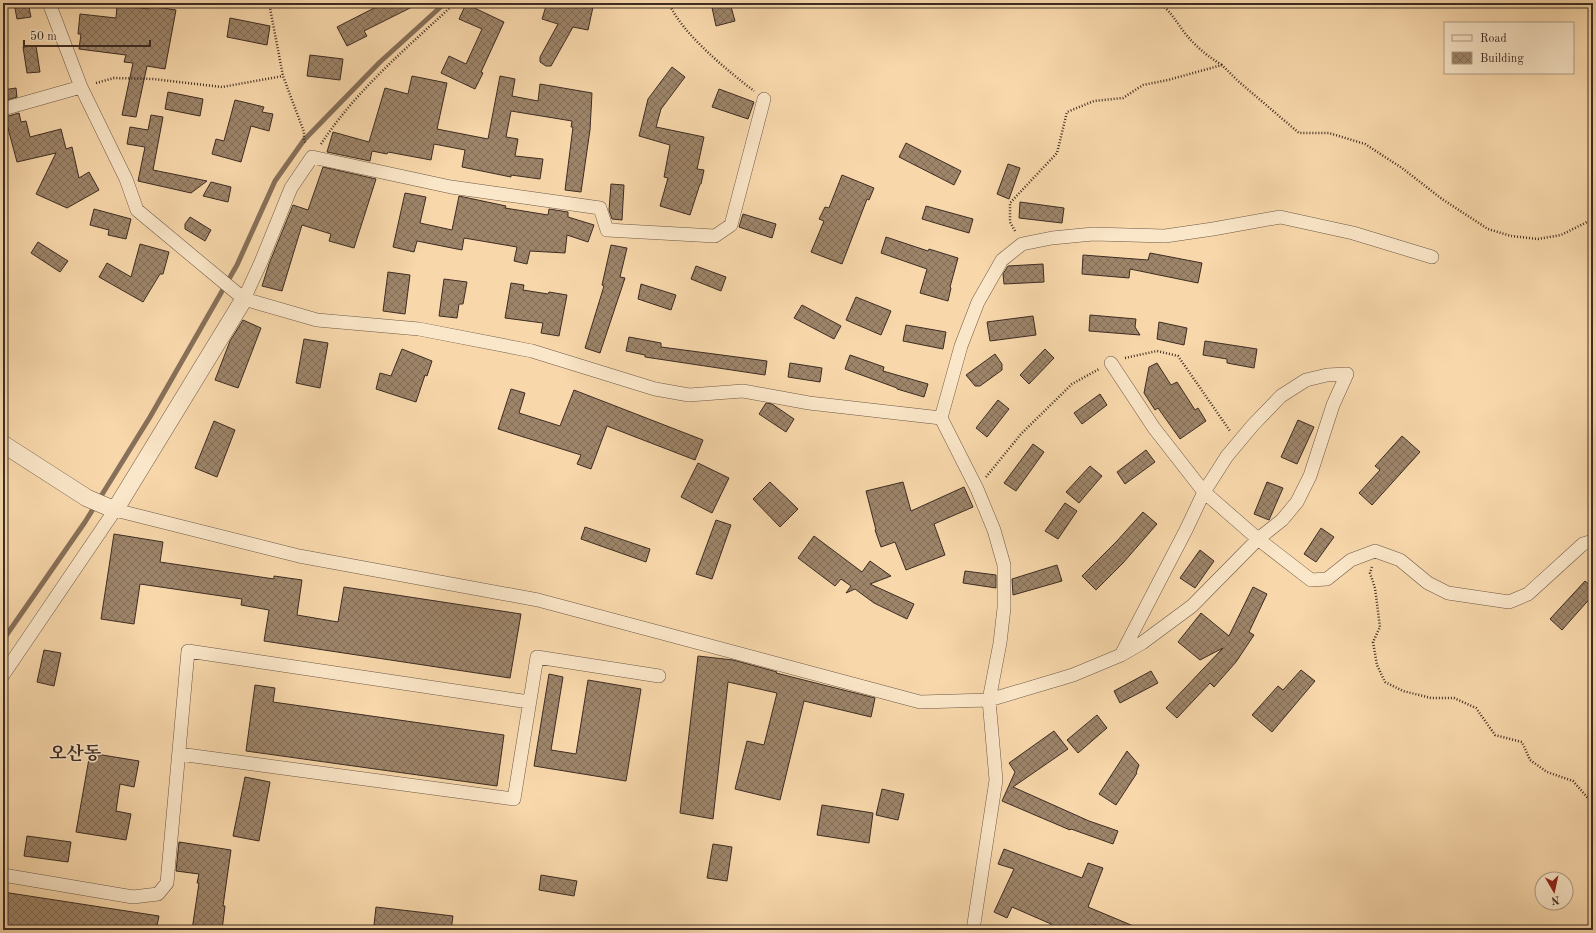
<svg xmlns="http://www.w3.org/2000/svg" width="1596" height="933" viewBox="0 0 1596 933" font-family="'Old Standard TT','Noto Serif KR',serif">
<style>
.lines{fill:none;stroke-linecap:round;stroke-linejoin:round}
.stream{stroke:#877059;stroke-width:5}
.building{fill:url(#building-cross-hatch);stroke:#3d2c23}
.minor-casing{stroke:#6c5745;stroke-width:14}
.tertiary-casing{stroke:#6c5745;stroke-width:18}
.path{stroke:#3d2c23;stroke-width:2.5;stroke-dasharray:1 2;stroke-linecap:butt}
.minor{stroke:#fae6c8;stroke-width:13}
.tertiary{stroke:#fae6c8;stroke-width:17}
.labels{text-anchor:middle;stroke-width:3;stroke-linejoin:round;paint-order:stroke}
.quarter-label{font-size:18px;font-weight:bold;fill:#3d2c23;stroke:#fae6c8}
</style>
<defs>
<pattern id="building-cross-hatch" width="8" height="8" patternUnits="userSpaceOnUse"><rect width="8" height="8" fill="#9e856a"/><path d="M0 0l8 8M0 8l8-8" fill="none" stroke="#826d57"/></pattern>
</defs>
<rect width="100%" height="100%" fill="#f8d8ab"/>
<filter id="stains"><feTurbulence type="fractalNoise" baseFrequency=".005" numOctaves="4"/><feColorMatrix values="0 0 0 0 .2 0 0 0 0 .09 0 0 0 0 .02 0 0 0 .5 -.17"/></filter>
<radialGradient id="worn" r=".72"><stop offset=".6" stop-color="#630" stop-opacity="0"/><stop offset="1" stop-color="#630" stop-opacity=".3"/></radialGradient>
<g class="lines">
<path class="stream" d="M 3,640 L 85,522 L 150,417 L 237,265 L 275,181 L 304,140 L 380,62 L 445,3"/>
</g>
<path class="building" d="M 14,3 L 28,3 L 31,17 L 17,19 Z
M 384,3 L 420,3 L 364,31 L 367,36 L 347,46 L 337,27 Z
M 547,3 L 575,3 L 593,7 L 588,30 L 573,27 L 551,66 L 546,66 L 540,62 L 540,57 L 558,24 L 542,19 Z
M 711,3 L 730,3 L 735,21 L 716,26 Z
M 466,4 L 504,22 L 481,72 L 483,73 L 475,89 L 441,73 L 449,56 L 466,64 L 482,29 L 459,19 Z
M 117,5 L 149,9 L 149,6 L 176,10 L 165,69 L 147,66 L 136,117 L 122,115 L 133,63 L 124,62 L 126,55 L 79,49 L 81,34 L 78,34 L 80,14 L 116,18 Z
M 230,18 L 270,26 L 267,45 L 227,37 Z
M 36,46 L 40,72 L 27,73 L 23,47 Z
M 310,55 L 343,59 L 340,80 L 307,76 Z
M 672,67 L 685,77 L 661,109 L 656,127 L 704,137 L 697,169 L 704,170 L 701,184 L 700,184 L 690,215 L 660,206 L 668,178 L 664,177 L 670,145 L 639,136 L 648,99 Z
M 412,76 L 447,83 L 437,129 L 488,139 L 500,76 L 515,79 L 512,96 L 538,101 L 540,84 L 592,93 L 590,130 L 581,192 L 565,190 L 573,127 L 571,127 L 572,121 L 511,111 L 506,137 L 518,139 L 515,156 L 543,159 L 540,179 L 511,175 L 511,177 L 462,167 L 465,150 L 434,144 L 431,160 L 388,152 L 387,154 L 372,151 L 370,161 L 327,152 L 333,132 L 369,142 L 385,88 L 408,94 Z
M 16,88 L 17,97 L 3,101 L 3,90 Z
M 719,89 L 754,102 L 748,119 L 712,107 Z
M 168,92 L 203,99 L 200,116 L 165,109 Z
M 235,100 L 264,107 L 262,112 L 273,114 L 269,131 L 251,126 L 241,162 L 212,154 L 216,139 L 224,141 Z
M 19,113 L 21,122 L 26,121 L 30,137 L 61,129 L 66,149 L 72,147 L 79,178 L 89,172 L 99,190 L 67,208 L 36,194 L 56,153 L 17,162 L 5,117 Z
M 151,115 L 163,117 L 153,170 L 207,181 L 191,193 L 138,181 L 145,147 L 127,144 L 130,127 L 148,130 Z
M 906,143 L 961,171 L 954,185 L 899,157 Z
M 1008,164 L 1020,168 L 1009,199 L 997,194 Z
M 323,167 L 376,179 L 354,248 L 329,241 L 331,234 L 302,225 L 282,291 L 262,286 L 269,264 L 293,205 L 308,210 Z
M 842,175 L 874,188 L 869,200 L 867,199 L 842,264 L 811,252 L 824,221 L 819,219 L 825,207 L 829,208 Z
M 211,182 L 231,187 L 228,202 L 203,196 Z
M 611,184 L 624,185 L 622,220 L 612,219 L 609,210 Z
M 405,193 L 426,197 L 420,223 L 452,230 L 459,196 L 506,206 L 505,208 L 548,215 L 549,209 L 568,212 L 568,217 L 594,225 L 588,242 L 567,235 L 565,253 L 530,251 L 527,264 L 514,261 L 517,247 L 464,238 L 462,250 L 417,241 L 414,252 L 393,247 Z
M 1020,202 L 1064,208 L 1062,223 L 1019,218 Z
M 926,206 L 973,219 L 969,233 L 922,219 Z
M 94,209 L 131,219 L 126,239 L 108,235 L 109,230 L 90,225 Z
M 743,214 L 776,224 L 772,238 L 739,227 Z
M 190,217 L 211,230 L 205,241 L 185,229 L 185,224 Z
M 886,237 L 928,251 L 929,249 L 958,258 L 950,287 L 951,288 L 948,301 L 920,293 L 927,269 L 881,253 Z
M 38,242 L 68,261 L 60,272 L 31,253 Z
M 140,244 L 169,252 L 163,274 L 160,274 L 143,302 L 99,277 L 107,263 L 131,277 Z
M 611,245 L 627,248 L 620,277 L 625,278 L 600,353 L 585,348 L 604,286 L 602,285 Z
M 1150,253 L 1202,263 L 1198,283 L 1130,269 L 1129,278 L 1082,274 L 1083,255 L 1148,260 Z
M 1043,264 L 1044,282 L 1004,284 L 1003,274 L 1008,266 Z
M 696,266 L 726,277 L 721,291 L 691,279 Z
M 388,272 L 410,275 L 405,314 L 383,311 Z
M 444,279 L 467,282 L 463,304 L 459,304 L 457,318 L 439,316 Z
M 511,283 L 524,285 L 523,290 L 548,294 L 549,292 L 567,295 L 559,336 L 541,333 L 543,323 L 505,318 Z
M 641,284 L 676,295 L 671,310 L 638,299 Z
M 856,297 L 891,311 L 881,335 L 846,320 Z
M 802,305 L 841,326 L 834,339 L 794,318 Z
M 1090,315 L 1136,319 L 1135,327 L 1140,335 L 1089,331 Z
M 1033,316 L 1036,335 L 990,341 L 987,322 Z
M 243,320 L 261,328 L 238,388 L 215,380 L 230,341 Z
M 1159,322 L 1187,328 L 1184,345 L 1157,339 Z
M 906,325 L 946,332 L 943,349 L 903,341 Z
M 629,337 L 661,343 L 661,347 L 767,361 L 765,375 L 645,357 L 645,355 L 626,351 Z
M 304,339 L 328,343 L 320,388 L 296,383 Z
M 1205,341 L 1257,349 L 1254,368 L 1227,363 L 1227,359 L 1203,355 Z
M 402,349 L 432,361 L 427,376 L 425,375 L 416,402 L 376,389 L 380,373 L 391,376 Z
M 1045,349 L 1054,358 L 1029,384 L 1020,375 Z
M 995,354 L 1002,364 L 1002,370 L 980,386 L 975,386 L 966,375 Z
M 850,355 L 884,367 L 883,371 L 928,384 L 924,397 L 897,389 L 897,388 L 845,369 Z
M 790,363 L 822,368 L 820,382 L 788,377 Z
M 1157,363 L 1171,385 L 1177,382 L 1195,410 L 1198,408 L 1206,421 L 1180,439 L 1158,408 L 1155,410 L 1144,393 L 1149,367 Z
M 511,389 L 525,393 L 519,413 L 560,426 L 574,390 L 703,440 L 695,460 L 607,426 L 591,469 L 577,464 L 581,455 L 498,429 Z
M 1100,394 L 1107,405 L 1082,424 L 1074,413 Z
M 998,400 L 1009,409 L 987,437 L 976,428 Z
M 766,403 L 772,404 L 794,419 L 786,432 L 759,414 Z
M 1298,420 L 1314,427 L 1297,464 L 1281,457 Z
M 214,421 L 235,430 L 217,477 L 195,468 Z
M 1402,436 L 1420,452 L 1372,505 L 1359,493 L 1380,470 L 1375,466 Z
M 1033,444 L 1044,452 L 1016,491 L 1004,483 Z
M 1146,450 L 1155,462 L 1125,484 L 1117,472 Z
M 698,463 L 729,478 L 712,513 L 681,497 Z
M 1090,466 L 1102,476 L 1079,503 L 1066,492 Z
M 770,482 L 798,509 L 780,527 L 753,499 Z
M 903,482 L 911,511 L 964,487 L 973,507 L 934,524 L 945,555 L 906,570 L 895,542 L 881,547 L 875,530 L 876,530 L 866,491 Z
M 1267,482 L 1283,488 L 1269,520 L 1254,514 Z
M 1065,503 L 1077,511 L 1058,539 L 1045,531 Z
M 1143,512 L 1157,524 L 1123,563 L 1096,590 L 1082,576 L 1117,541 Z
M 716,520 L 731,525 L 712,579 L 696,574 Z
M 585,527 L 650,549 L 646,562 L 581,539 Z
M 1321,528 L 1334,537 L 1316,562 L 1304,554 Z
M 114,534 L 163,542 L 160,562 L 274,579 L 274,576 L 302,580 L 297,615 L 338,622 L 344,587 L 521,614 L 510,678 L 264,641 L 269,610 L 241,605 L 242,599 L 140,584 L 134,624 L 101,619 Z
M 814,536 L 862,572 L 870,561 L 891,576 L 870,584 L 914,604 L 907,619 L 874,603 L 855,589 L 846,593 L 851,586 L 841,579 L 835,586 L 798,558 Z
M 1200,550 L 1214,561 L 1195,588 L 1180,578 Z
M 1057,565 L 1062,581 L 1013,595 L 1012,579 Z
M 965,571 L 996,575 L 996,588 L 963,583 Z
M 1585,581 L 1593,588 L 1593,595 L 1562,630 L 1550,619 Z
M 1253,587 L 1267,594 L 1249,632 L 1254,635 L 1236,662 L 1214,687 L 1210,683 L 1177,718 L 1166,708 L 1223,648 L 1200,660 L 1178,642 L 1201,613 L 1229,636 Z
M 44,650 L 61,653 L 54,686 L 37,682 Z
M 698,656 L 733,660 L 777,672 L 776,673 L 875,698 L 871,717 L 804,701 L 780,800 L 735,789 L 747,741 L 764,745 L 777,693 L 728,682 L 713,819 L 680,813 Z
M 1301,670 L 1315,681 L 1272,732 L 1252,715 L 1278,686 L 1283,690 Z
M 1151,671 L 1158,683 L 1120,703 L 1114,691 Z
M 549,674 L 563,677 L 551,750 L 576,754 L 588,680 L 641,689 L 626,781 L 534,766 Z
M 255,685 L 275,688 L 273,702 L 504,735 L 497,786 L 246,751 Z
M 1097,715 L 1107,728 L 1078,753 L 1067,740 Z
M 1054,731 L 1068,749 L 1013,787 L 1089,821 L 1118,831 L 1113,844 L 1071,829 L 1070,830 L 1002,801 L 1015,772 L 1009,763 Z
M 1127,751 L 1139,765 L 1136,773 L 1137,773 L 1116,805 L 1099,794 Z
M 90,753 L 139,761 L 134,787 L 120,784 L 116,811 L 131,814 L 126,840 L 76,832 Z
M 245,777 L 270,782 L 259,841 L 233,836 Z
M 882,789 L 904,794 L 898,820 L 876,815 Z
M 822,805 L 873,813 L 869,843 L 817,835 Z
M 27,836 L 71,842 L 68,862 L 24,856 Z
M 179,842 L 231,850 L 223,906 L 225,906 L 222,930 L 192,930 L 199,883 L 197,883 L 199,874 L 176,871 Z
M 713,844 L 732,847 L 727,881 L 707,878 Z
M 1004,849 L 1082,878 L 1088,863 L 1103,868 L 1088,907 L 1143,930 L 1108,930 L 1094,924 L 1092,930 L 1061,930 L 1051,926 L 1051,924 L 1012,907 L 1007,918 L 994,912 L 1014,869 L 998,864 Z
M 541,875 L 577,881 L 574,896 L 539,890 Z
M 3,892 L 159,916 L 156,930 L 3,930 Z
M 376,907 L 453,916 L 451,930 L 415,930 L 374,925 Z"/>
<g class="lines">
<defs>
<path id="minor" d="M 49,3 L 81,87 L 126,179 L 137,210 L 244,299 L 317,320 L 419,329 L 532,351 L 655,389 L 689,395 L 743,391 L 809,403 L 941,418 L 977,489 L 994,530 L 1004,565 L 1004,608 L 1000,643 L 989,700 L 996,780 L 973,930
M 3,109 L 81,87
M 244,299 L 261,262 L 291,188 L 312,157 L 451,187 L 600,208 L 607,230 L 715,236 L 731,225 L 764,99
M 1111,363 L 1154,428 L 1204,492 L 1258,539 L 1311,580 L 1327,579 L 1351,560 L 1375,551 L 1400,560 L 1428,583 L 1448,593 L 1509,602 L 1528,594 L 1583,544 L 1593,541
M 941,418 L 961,346 L 978,302 L 1002,260 L 1022,244 L 1052,238 L 1093,234 L 1165,236 L 1213,229 L 1280,217 L 1353,233 L 1432,257
M 3,675 L 115,510 L 299,556 L 538,600 L 920,702 L 989,700 L 1073,675 L 1121,655 L 1142,643 L 1192,606 L 1258,539 L 1282,520 L 1297,502 L 1310,476 L 1333,405 L 1347,374 L 1327,375 L 1306,380 L 1281,396 L 1253,425 L 1227,456 L 1204,492 L 1186,530 L 1121,655
M 179,754 L 514,799 L 537,657 L 659,676
M 3,875 L 133,897 L 158,894 L 167,883 L 188,651 L 529,702"/>
<path id="tertiary" d="M 3,444 L 87,498 L 115,510 L 244,299"/>
</defs>
<use href="#minor" class="minor-casing"/>
<use href="#tertiary" class="tertiary-casing"/>
<path class="path" d="M 269,3 L 283,76 L 304,132 L 304,140 L 306,144
M 669,3 C 681,33 728,71 754,91
M 1160,3 C 1170,11 1176,21 1184,32 C 1195,46 1207,56 1222,65
M 96,83 L 114,78 L 153,79 L 222,87 L 283,76
M 321,144 C 357,89 408,47 455,3
M 1015,231 L 1010,222 L 1010,203 L 1057,153 L 1067,112 L 1094,101 L 1123,98 L 1143,85 L 1168,80 L 1222,65 L 1238,81 L 1299,133 L 1329,133 L 1365,144 L 1402,168 L 1442,199 L 1488,229 L 1511,236 L 1538,239 L 1561,235 L 1593,219
M 1125,358 L 1157,351 L 1178,356 L 1230,431
M 986,477 L 1021,434 L 1072,384 L 1099,369
M 1372,567 L 1370,573 L 1375,588 L 1380,627 L 1373,642 L 1377,665 L 1385,682 L 1403,691 L 1431,698 L 1454,698 L 1476,708 L 1495,735 L 1522,742 L 1530,760 L 1547,772 L 1573,781 L 1593,804"/>
<use href="#minor" class="minor"/>
<use href="#tertiary" class="tertiary"/>
</g>
<g class="labels">
<g class="quarter-label">
<text x="75" y="759">오산동</text>
</g>
</g>
<rect width="1596" height="933" fill="none" stroke="#f8d8ab" stroke-width="16"/>
<rect x="4" y="4" width="1588" height="925" fill="none" stroke="#3d2c23" stroke-width="2"/>
<rect x="8" y="8" width="1580" height="917" fill="none" stroke="#3d2c23"/>
<rect x="1444" y="22" width="130" height="52" fill="#fae6c8" stroke="#ae9c86"/>
<rect x="1452" y="35" width="20" height="6" fill="#fae6c8" stroke="#ae9c86"/>
<text x="1480" y="42" font-size="12" fill="#3d2c23">Road</text>
<rect x="1452" y="52" width="20" height="12" fill="url(#building-cross-hatch)" stroke="#ae9c86"/>
<text x="1480" y="62" font-size="12" fill="#3d2c23">Building</text>
<g transform="translate(1554 891) rotate(171)"><circle r="19" fill="#fae6c8" stroke="#ae9c86"/>
<path d="M0-3L7 15L0 10L-7 15Z" fill="#8f2418"/>
<text y="-6" font-size="11" font-weight="bold" text-anchor="middle" fill="#3d2c23">N</text>
</g>
<path d="M24 40v6h126v-6" fill="none" stroke="#3d2c23" stroke-width="2"/>
<text x="30" y="40" font-size="12" fill="#3d2c23" stroke="#fae6c8" stroke-width="3" paint-order="stroke">50 m</text>
<rect width="100%" height="100%" filter="url(#stains)"/>
<rect width="100%" height="100%" fill="url(#worn)"/>
</svg>
